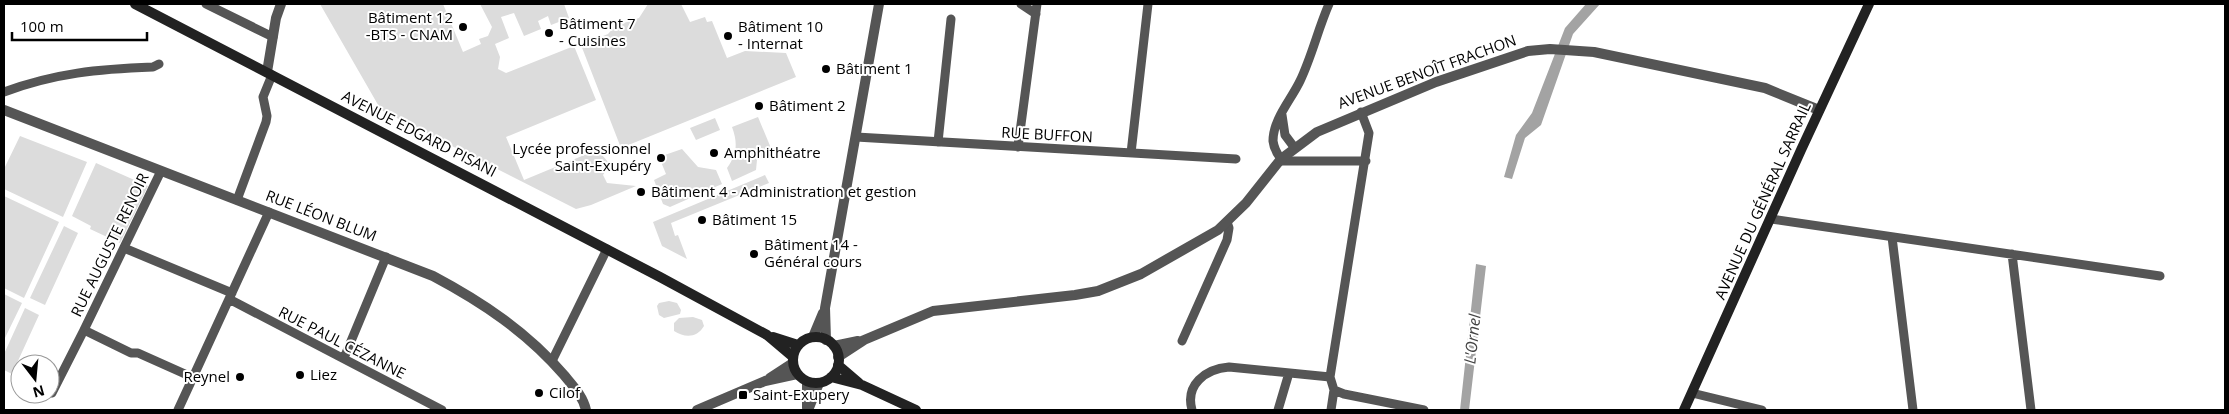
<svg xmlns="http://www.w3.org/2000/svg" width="2229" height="414" viewBox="0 0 2229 414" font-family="'Open Sans',sans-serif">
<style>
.green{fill:#dcdcdc}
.water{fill:#a3a3a3}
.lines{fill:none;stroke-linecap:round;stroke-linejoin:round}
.minor{stroke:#555;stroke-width:9}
.tertiary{stroke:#555;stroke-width:10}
.secondary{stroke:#222;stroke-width:10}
.poi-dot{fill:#000;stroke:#fff;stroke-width:2}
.labels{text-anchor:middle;stroke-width:4;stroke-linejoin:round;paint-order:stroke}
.poi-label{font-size:15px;fill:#000;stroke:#fff;text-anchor:start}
.street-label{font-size:15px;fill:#000;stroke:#fff}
.water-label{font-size:16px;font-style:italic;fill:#444;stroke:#fff}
</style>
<rect width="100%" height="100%" fill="#fff"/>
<path class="green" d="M 320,4 L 443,4 L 463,52 L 481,44 L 479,39 L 488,36 L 492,27 L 480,4 L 564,4 L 569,18 L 551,25 L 548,16 L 538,21 L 541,29 L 524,36 L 514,13 L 501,17 L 509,38 L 495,44 L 500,57 L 498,69 L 506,73 L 574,46 L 596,100 L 506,137 L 524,180 L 594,151 L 601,154 L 610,164 L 603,175 L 607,183 L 636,186 L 591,205 L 576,209 L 381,110 Z
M 648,4 L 681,4 L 690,22 L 705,17 L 707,22 L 712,21 L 727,58 L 745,51 L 786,53 L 796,77 L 621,148 L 581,45 L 608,34 L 615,26 L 639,18 Z
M 758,117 L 773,153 L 757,160 L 756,170 L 732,181 L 727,168 C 737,154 738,143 732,127 Z
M 715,118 L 720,130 L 696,140 L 690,128 Z
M 20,136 L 87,162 L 63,217 L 4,189 L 4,169 Z
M 682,149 L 698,167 L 716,170 L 722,184 L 670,207 L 663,204 L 654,180 L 666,174 L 659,157 Z
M 96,163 L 148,186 L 120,243 L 90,229 L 91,226 L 72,216 Z
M 765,175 L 769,183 L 671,223 L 675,236 L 678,235 L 687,259 L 662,246 L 653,222 Z
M 4,196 L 59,222 L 24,298 L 4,288 Z
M 64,226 L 78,233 L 45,305 L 30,298 Z
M 4,294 L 22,303 L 4,340 Z
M 669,301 L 677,303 L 681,310 L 680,314 L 664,318 L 659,315 L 657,306 L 659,303 Z
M 25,308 L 39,315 L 12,374 L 4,370 L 4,354 Z
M 693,317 L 702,320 L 704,326 C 697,338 685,338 674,331 L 674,323 L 679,318 Z"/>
<path class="water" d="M 1586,4 L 1600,4 L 1573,34 L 1541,125 L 1525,138 L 1512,179 L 1504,177 L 1516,135 L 1532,113 L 1565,28 Z
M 1476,264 L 1486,266 L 1469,410 L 1460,410 Z"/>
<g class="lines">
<path class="minor" d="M 206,4 L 273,37
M 1021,4 L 1036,14
M 4,92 C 55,73 99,69 153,67 L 159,64
M 1282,115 L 1285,135 L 1294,147
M 856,137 L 1236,159
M 938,142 L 951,19
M 1018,147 L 1037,4
M 1131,153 L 1148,4
M 1281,159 C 1277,154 1274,148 1273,141 C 1273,119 1291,100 1300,81 C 1312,56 1318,29 1329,4
M 1280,161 L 1366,161
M 161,171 L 84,330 L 131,353 L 138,353 L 194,378
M 237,200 L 266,122 L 267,116 L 263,97 L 272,75
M 1771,219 L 2160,276
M 1892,237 L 1913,410
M 124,248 L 232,293
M 2012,254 L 2031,410
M 229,299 L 442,410
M 1182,341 L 1227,240 L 1229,228 L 1227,222
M 344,358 L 386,257
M 552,361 L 607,249
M 1334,390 L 1330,377 L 1369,133 L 1361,112
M 1334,390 L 1344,394 L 1424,410
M 52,393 L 84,330
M 1692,393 L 1762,410
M 178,410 L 269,212
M 1192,410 C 1185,385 1205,369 1229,367 L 1330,377
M 1278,410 L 1289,373
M 1331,410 L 1334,390"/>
<path class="tertiary" d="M 267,72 L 276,18 L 281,4
M 4,110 L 433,276 C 482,302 527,332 564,375 C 573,386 583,396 586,410
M 813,337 L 823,313
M 826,340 L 825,308 L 879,4
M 834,346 L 858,341
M 838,357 L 864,340 L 933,311 L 1075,295 L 1098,291 L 1141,274 L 1218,230 L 1246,203 L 1281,159 L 1317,132 L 1436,82 L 1528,51 L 1550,49 L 1594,52 L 1765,88 L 1819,110
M 770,378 L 793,363
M 807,382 L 807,408
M 697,410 L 765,381 L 797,374
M 808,410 L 819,383"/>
<path class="secondary" d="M 135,4 L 660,277 L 767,335 L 793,357
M793 360a23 23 0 1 1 46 0a23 23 0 1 1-46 0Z
M 773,337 L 798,345
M 838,365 L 859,383
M 831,377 L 862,385 L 916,410
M 1684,410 L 1801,150 L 1869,4"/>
</g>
<g class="poi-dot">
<circle cx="463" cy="27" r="5"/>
<circle cx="549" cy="33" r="5"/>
<circle cx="728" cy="36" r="5"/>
<circle cx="826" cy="69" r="5"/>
<circle cx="759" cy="106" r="5"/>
<circle cx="714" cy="153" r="5"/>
<circle cx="661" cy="158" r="5"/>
<circle cx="641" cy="192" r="5"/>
<circle cx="702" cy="220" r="5"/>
<circle cx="754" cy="254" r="5"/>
<circle cx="300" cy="375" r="5"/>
<circle cx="240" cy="377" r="5"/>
<circle cx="539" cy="393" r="5"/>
<rect x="738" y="390" width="10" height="10" rx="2.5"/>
</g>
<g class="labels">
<g class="poi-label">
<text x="453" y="23" text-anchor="end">Bâtiment 12<tspan x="453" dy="17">-BTS - CNAM</tspan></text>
<text x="559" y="29">Bâtiment 7<tspan x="559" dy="17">- Cuisines</tspan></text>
<text x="738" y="32">Bâtiment 10<tspan x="738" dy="17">- Internat</tspan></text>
<text x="836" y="74">Bâtiment 1</text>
<text x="769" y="111">Bâtiment 2</text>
<text x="651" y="154" text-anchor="end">Lycée professionnel<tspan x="651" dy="17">Saint-Exupéry</tspan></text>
<text x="724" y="158">Amphithéatre</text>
<text x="651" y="197">Bâtiment 4 - Administration et gestion</text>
<text x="712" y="225">Bâtiment 15</text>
<text x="764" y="250">Bâtiment 14 -<tspan x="764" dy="17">Général cours</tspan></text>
<text x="310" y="380">Liez</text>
<text x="230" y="382" text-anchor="end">Reynel</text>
<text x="549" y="398">Cilof</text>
<text x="753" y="400">Saint-Exupery</text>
</g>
<g class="street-label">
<text transform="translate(1427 72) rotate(-20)" y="5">AVENUE BENOÎT FRACHON</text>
<text transform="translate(419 134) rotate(27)" y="5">AVENUE EDGARD PISANI</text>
<text transform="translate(1047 135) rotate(3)" y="5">RUE BUFFON</text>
<text transform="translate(1763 201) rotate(-66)" y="5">AVENUE DU GÉNÉRAL SARRAIL</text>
<text transform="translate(321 216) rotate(21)" y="5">RUE LÉON BLUM</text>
<text transform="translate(110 245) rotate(-64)" y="5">RUE AUGUSTE RENOIR</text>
<text transform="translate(342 343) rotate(27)" y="5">RUE PAUL CÉZANNE</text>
</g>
<g class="water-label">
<text transform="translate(1472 339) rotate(-84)" y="6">L'Ornel</text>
</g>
</g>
<rect width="2229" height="414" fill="none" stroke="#000000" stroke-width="10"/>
<g transform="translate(35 379) rotate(164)"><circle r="24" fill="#ffffff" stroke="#999999"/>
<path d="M0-4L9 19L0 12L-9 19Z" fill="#000000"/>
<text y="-8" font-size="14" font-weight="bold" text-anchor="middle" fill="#000000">N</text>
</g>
<path d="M12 32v8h135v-8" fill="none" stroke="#000000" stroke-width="2.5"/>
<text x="20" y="32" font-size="15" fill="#000000" stroke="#ffffff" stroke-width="4" paint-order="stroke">100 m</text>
</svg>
